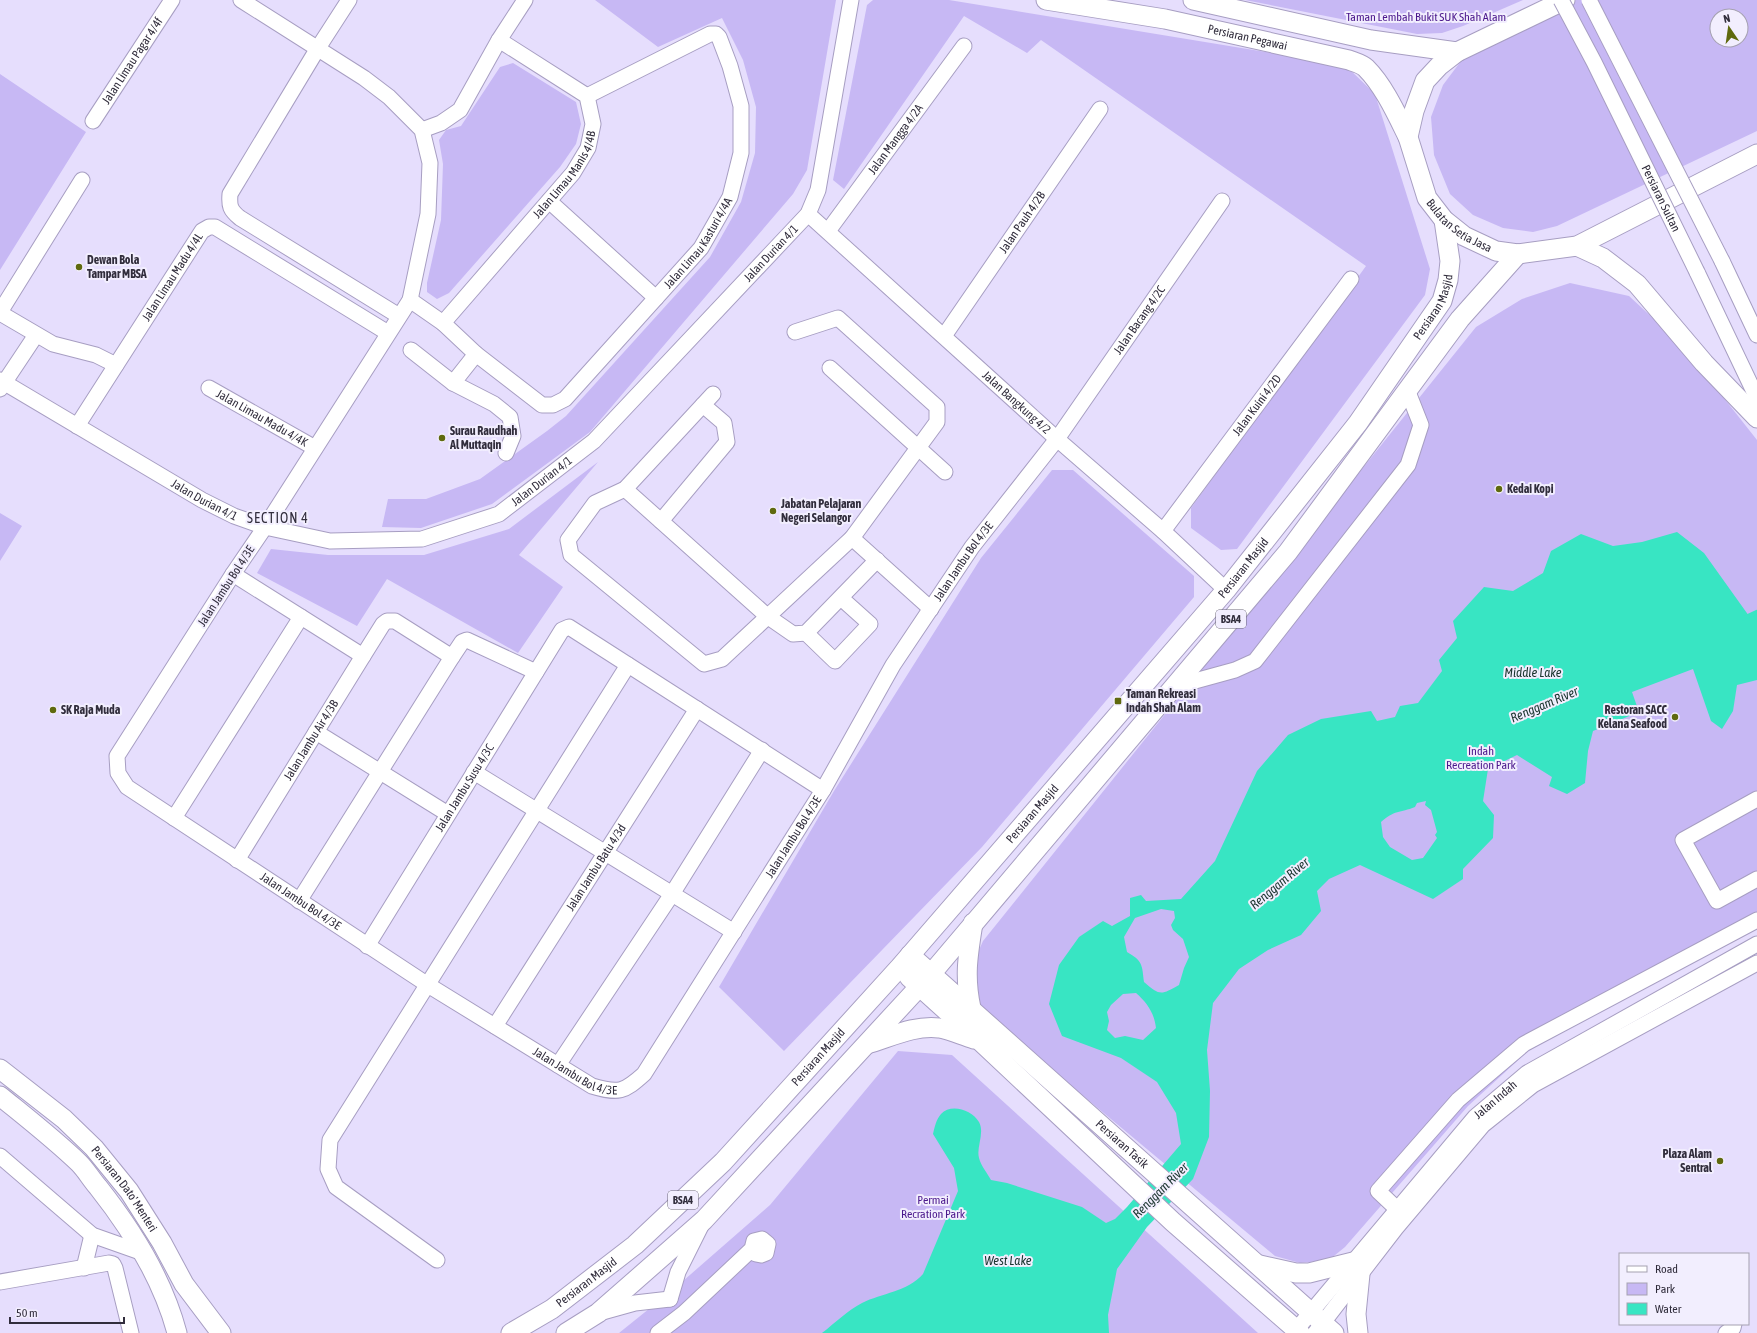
<svg xmlns="http://www.w3.org/2000/svg" width="1757" height="1333" viewBox="0 0 1757 1333" font-family="'Asap Condensed',sans-serif">
<style>
.green{fill:#c7b8f4;fill-rule:evenodd}
.water{fill:#38e5c3;fill-rule:evenodd}
.lines{fill:none;stroke-linecap:round;stroke-linejoin:round}
.stream{stroke:#38e5c3;stroke-width:4.5}
.minor-casing{stroke:#a79ec2;stroke-width:17}
.major-casing{stroke:#a79ec2;stroke-width:21}
.minor{stroke:#fff;stroke-width:15}
.major{stroke:#fff;stroke-width:19}
.minor-bridge-casing{stroke:#a79ec2;stroke-width:17;stroke-linecap:butt}
.minor-bridge{stroke:#fff;stroke-width:15}
.poi-dot{fill:#5f690e;stroke:#f2eefe;stroke-width:1.5}
.labels{text-anchor:middle;stroke-width:4;stroke-linejoin:round;paint-order:stroke}
.shield{fill:#f2eefe;stroke:#6b6776;stroke-width:1}
.shield-label{font-size:11px;font-weight:bold;fill:#312d3c}
.park-label{font-size:12px;fill:#4b188c;stroke:#f2eefe}
.street-label{font-size:12px;fill:#312d3c;stroke:#f2eefe}
.poi-label{font-size:12px;font-weight:bold;fill:#312d3c;stroke:#f2eefe;text-anchor:start}
.water-label{font-size:13px;font-style:italic;fill:#1a342e;stroke:#f2eefe}
.quarter-label{font-size:14px;letter-spacing:1px;fill:#312d3c;stroke:#f2eefe}
</style>
<rect width="100%" height="100%" fill="#e6defd"/>
<path class="green" d="M 595,0 L 836,0 L 807,170 L 793,194 L 590,432 L 492,504 L 421,528 L 382,527 L 388,499 L 426,499 L 480,479 L 547,431 L 566,416 L 710,257 L 741,202 L 755,153 L 756,107 L 743,60 L 722,18 L 658,47 Z
M 873,0 L 949,0 L 1345,65 L 1375,94 L 1430,269 L 1425,295 L 1237,549 L 1221,550 L 1191,528 L 1191,508 L 1366,266 L 1041,40 L 1027,53 L 964,16 L 844,189 L 833,180 L 867,5 Z
M 1245,0 L 1523,0 L 1463,26 L 1442,33 L 1417,34 Z
M 1576,0 L 1757,0 L 1757,131 L 1557,226 L 1533,232 L 1503,228 L 1473,215 L 1450,194 L 1434,155 L 1431,117 L 1443,85 L 1461,61 L 1489,42 ZM 1717,16 L 1741,16 L 1741,40 L 1717,40 Z
M 513,63 L 576,102 L 581,124 L 576,144 L 560,167 L 449,293 L 437,299 L 427,292 L 427,283 L 441,220 L 443,164 L 439,140 L 446,130 L 461,126 L 500,67 Z
M 0,74 L 86,132 L 0,270 Z
M 1570,283 L 1629,296 L 1682,345 L 1757,440 L 1757,924 L 1618,998 L 1527,1052 L 1468,1106 L 1345,1247 L 1329,1260 L 1300,1263 L 1275,1256 L 978,1008 L 972,966 L 983,941 L 1476,327 L 1522,299 Z
M 598,462 L 519,555 L 563,587 L 518,653 L 387,579 L 357,626 L 257,573 L 271,549 L 328,555 L 424,555 L 509,529 Z
M 1052,470 L 1073,470 L 1194,576 L 1194,597 L 982,847 L 784,1051 L 719,987 L 834,791 L 981,558 Z
M 0,513 L 22,526 L 0,561 Z
M 898,1051 L 952,1055 L 1258,1333 L 619,1333 L 675,1288 L 770,1205 Z"/>
<path class="water" d="M 1677,532 L 1704,553 L 1749,616 L 1757,612 L 1757,680 L 1737,685 L 1733,711 L 1722,729 L 1711,721 L 1693,669 L 1632,692 L 1639,712 L 1593,731 L 1588,751 L 1585,783 L 1567,794 L 1549,786 L 1552,777 L 1517,755 L 1488,769 L 1483,801 L 1494,815 L 1493,838 L 1463,869 L 1463,879 L 1433,899 L 1360,865 L 1329,879 L 1317,891 L 1321,911 L 1301,935 L 1268,950 L 1239,969 L 1213,1003 L 1207,1050 L 1210,1091 L 1209,1137 L 1193,1179 L 1147,1227 L 1117,1269 L 1108,1315 L 1109,1333 L 822,1333 C 835,1323 848,1310 862,1303 C 882,1293 907,1292 923,1274 L 958,1191 L 954,1168 L 933,1134 C 935,1126 936,1120 941,1114 C 951,1103 972,1110 979,1122 C 985,1133 976,1147 979,1158 C 981,1166 988,1174 991,1180 L 1007,1183 L 1082,1207 L 1106,1223 L 1115,1219 L 1127,1207 L 1181,1144 L 1176,1113 L 1157,1082 L 1121,1058 L 1062,1036 L 1049,1004 L 1059,965 L 1079,937 L 1103,921 L 1112,926 L 1130,916 L 1130,898 L 1141,895 L 1146,901 L 1181,899 L 1215,861 L 1257,771 L 1288,735 L 1321,719 L 1371,711 L 1377,721 L 1395,717 L 1400,706 L 1418,703 L 1442,671 L 1439,660 L 1457,638 L 1453,621 L 1484,587 L 1513,591 L 1543,573 L 1551,551 L 1581,534 L 1613,546 L 1642,542 ZM 1426,801 L 1425,805 L 1431,810 L 1437,832 L 1435,835 L 1437,838 L 1423,858 L 1412,860 L 1390,847 L 1383,837 L 1381,822 C 1394,810 1400,813 1415,807 L 1417,803 ZM 1161,909 L 1174,911 L 1175,918 L 1171,925 L 1173,930 L 1183,939 L 1189,957 L 1184,968 L 1179,985 C 1161,995 1160,996 1144,982 C 1142,965 1143,961 1127,952 L 1124,937 L 1135,918 ZM 1136,993 C 1147,1003 1154,1012 1156,1028 L 1143,1040 L 1125,1036 L 1115,1038 L 1107,1030 L 1109,1021 L 1107,1012 L 1111,1005 L 1123,994 Z"/>
<g class="lines">
<path class="stream" d="M 1744,618 L 1757,612"/>
<defs>
<g id="minor">
<path id="s1" d="M 241,0 L 364,78 L 389,97 L 422,130 L 430,163 L 428,214 L 410,300 L 265,527 L 233,574 L 117,756 L 118,773 L 127,787 L 428,985 L 592,1086 C 619,1094 624,1092 644,1074 L 823,790 L 893,665 L 972,547 L 1057,439 L 1222,201"/>
<path d="M 349,0 L 318,48 L 230,194 C 229,206 230,210 240,218 L 399,316"/>
<path id="s2" d="M 93,121 L 172,0"/>
<path d="M 422,130 L 441,123 L 460,110 L 499,40 L 525,0"/>
<path d="M 549,201 L 656,298"/>
<path id="s3" d="M 808,214 L 1057,439 L 1163,531 L 1226,590"/>
<path id="s4" d="M 828,231 L 964,46"/>
<path d="M 1722,261 L 1757,335"/>
<path d="M 1697,272 L 1757,398"/>
<path id="s5" d="M 410,300 L 443,323 L 476,354 L 542,405 L 553,405 L 565,399 L 701,248 L 730,197 L 741,153 L 741,106 L 730,66 L 719,37 L 716,34 L 710,34 L 587,96"/>
<path d="M 0,312 L 82,180"/>
<path d="M 0,313 L 53,344 L 96,355 L 116,365"/>
<path id="s6" d="M 443,323 L 573,173 L 588,148 L 593,124 L 587,96 L 499,40"/>
<path id="s7" d="M 944,336 L 1100,109"/>
<path d="M 411,350 L 453,383 L 494,404 L 510,417 L 513,436 L 506,453"/>
<path d="M 830,368 L 945,472"/>
<path id="s8" d="M 0,380 L 202,500 L 234,516 L 265,527 L 330,541 L 422,539 L 499,514 L 594,441 L 808,214 L 818,190 L 851,0"/>
<path d="M 453,383 L 476,354"/>
<path id="s9" d="M 209,388 L 315,448"/>
<path d="M 0,389 L 36,335"/>
<path d="M 713,394 L 625,489 L 595,503 L 568,540 L 571,555 L 704,664 L 722,659 L 852,538 L 937,422 L 937,407 L 838,318 L 795,332"/>
<path id="s10" d="M 77,426 L 202,231 L 209,227 L 215,227 L 388,333"/>
<path d="M 625,489 L 767,616 L 793,634 L 806,633 L 877,560"/>
<path d="M 661,521 L 727,442 L 724,423 L 703,405"/>
<path id="s11" d="M 1163,531 L 1351,279"/>
<path d="M 852,538 L 931,609"/>
<path d="M 233,574 L 363,656"/>
<path d="M 806,633 L 835,661 L 870,624 L 841,598"/>
<path d="M 1173,687 L 1235,670 L 1255,661 L 1408,465 L 1421,425 L 1408,392"/>
<path d="M 316,732 L 448,814"/>
<path d="M 474,772 L 734,932"/>
<path d="M 1757,799 L 1683,840 L 1717,901 L 1757,879"/>
<path d="M 174,818 L 301,617"/>
<path id="s12" d="M 237,860 L 363,656 L 383,624 L 387,621 L 395,621 L 452,657 L 462,642 L 467,640 L 536,672"/>
<path d="M 299,901 L 452,657"/>
<path id="s13" d="M 367,946 L 562,630 L 569,627 L 823,790"/>
<path id="s14" d="M 495,1026 L 697,709"/>
<path d="M 558,1065 L 672,894 L 762,750"/>
<path d="M 0,1156 L 92,1235 L 143,1253"/>
<path d="M 1397,1209 L 1378,1191 L 1458,1100 L 1524,1044 L 1757,920"/>
<path d="M 437,1260 L 336,1187 L 328,1169 L 330,1140 L 628,665"/>
<path d="M 84,1268 L 92,1235"/>
<path d="M 0,1282 L 109,1263 L 113,1264 L 115,1268 L 131,1333"/>
<path d="M 670,1299 L 678,1272 L 702,1224"/>
<path d="M 599,1313 L 635,1303 L 670,1299"/>
<path id="s15" d="M 1296,1330 L 1475,1117 L 1527,1073 L 1757,944"/>
<path d="M 658,1333 L 684,1313 L 752,1249 L 754,1241 L 762,1239 L 768,1244 L 766,1253 L 761,1255 L 756,1254 L 752,1249"/>
<path d="M 1315,1333 L 1396,1228 L 1483,1125 L 1533,1085 L 1757,963"/>
<path d="M 1726,1333 L 1733,1328 L 1734,1324"/>
</g>
<g id="major">
<path id="s16" d="M 1046,0 L 1165,19 L 1349,60 C 1354,62 1362,64 1366,68 C 1384,86 1397,115 1408,137"/>
<path d="M 1193,0 L 1371,40 L 1457,52"/>
<path id="s17" d="M 1565,0 L 1457,52 L 1439,66 L 1425,81 L 1414,111 L 1408,137 L 1427,198 L 1444,220 L 1464,236 L 1496,251 L 1518,254 L 1577,246 L 1757,154"/>
<path d="M 1577,246 L 1603,258 L 1637,284 L 1704,363 L 1757,418"/>
<path id="s18" d="M 910,955 L 1334,1333"/>
<path d="M 909,977 L 980,1041 L 1173,1222 L 1300,1333"/>
<path d="M 971,1008 C 964,976 968,955 973,923"/>
<path d="M 867,1044 C 891,1037 914,1025 939,1028 C 951,1030 963,1036 974,1039"/>
<path id="s19" d="M 0,1069 L 64,1119 L 94,1148 L 129,1191 L 162,1243 L 184,1284 L 221,1333"/>
<path d="M 0,1096 C 27,1118 54,1139 79,1163 C 86,1170 91,1179 98,1187 C 132,1230 163,1280 177,1333"/>
<path d="M 1260,1265 L 1296,1273 L 1309,1273 L 1353,1262"/>
<path id="s20" d="M 511,1333 L 552,1309 L 635,1245 L 723,1162 L 899,968 L 1226,590 L 1358,423 L 1442,301 L 1448,280 L 1450,261 L 1444,220"/>
<path d="M 566,1333 L 598,1313 L 704,1220 L 931,974 L 1288,552 L 1460,319 L 1518,254"/>
<path d="M 1358,1333 L 1356,1314 L 1360,1274"/>
</g>
</defs>
<use href="#minor" class="minor-casing"/>
<use href="#major" class="major-casing"/>
<use href="#minor" class="minor"/>
<use href="#major" class="major"/>
<defs>
<g id="minor-bridge">
<path id="s21" d="M 1561,0 L 1594,62 L 1697,272"/>
<path d="M 1589,0 L 1722,261"/>
</g>
</defs>
<use href="#minor-bridge" class="minor-bridge-casing"/>
<use href="#minor-bridge" class="minor-bridge"/>
</g>
<g class="poi-dot">
<circle cx="79" cy="267" r="4"/>
<circle cx="442" cy="438" r="4"/>
<circle cx="1499" cy="489" r="4"/>
<circle cx="773" cy="511" r="4"/>
<rect x="1114" y="697" width="8" height="8" rx="2"/>
<circle cx="53" cy="710" r="4"/>
<circle cx="1675" cy="717" r="4"/>
<circle cx="1720" cy="1161" r="4"/>
</g>
<g class="labels">
<g class="shield">
<rect x="1216" y="610" width="30" height="18" rx="3"/>
<rect x="668" y="1191" width="30" height="18" rx="3"/>
</g>
<g class="shield-label">
<text x="1231" y="623">BSA4</text>
<text x="683" y="1204">BSA4</text>
</g>
<g class="park-label">
<text x="1426" y="21">Taman Lembah Bukit SUK Shah Alam</text>
<text x="1481" y="755">Indah<tspan x="1481" dy="14">Recreation Park</tspan></text>
<text x="933" y="1204">Permai<tspan x="933" dy="14">Recration Park</tspan></text>
</g>
<g class="street-label">
<text dy="4" stroke="none"><textPath href="#s16" startOffset="205">Persiaran Pegawai</textPath></text>
<text dy="4" stroke="none"><textPath href="#s2" startOffset="72">Jalan Limau Pagar 4/4f</textPath></text>
<text dy="4" stroke="none"><textPath href="#s4" startOffset="114">Jalan Mangga 4/2A</textPath></text>
<text dy="4" stroke="none"><textPath href="#s6" startOffset="193">Jalan Limau Manis 4/4B</textPath></text>
<text dy="4" stroke="none"><textPath href="#s21" startOffset="222">Persiaran Sultan</textPath></text>
<text dy="4" stroke="none"><textPath href="#s7" startOffset="138">Jalan Pauh 4/2B</textPath></text>
<text dy="4" stroke="none"><textPath href="#s17" startOffset="329">Bulatan Setia Jasa</textPath></text>
<text dy="4" stroke="none"><textPath href="#s5" startOffset="399">Jalan Limau Kasturi 4/4A</textPath></text>
<text dy="4" stroke="none"><textPath href="#s8" startOffset="921">Jalan Durian 4/1</textPath></text>
<text dy="4" stroke="none"><textPath href="#s10" startOffset="177">Jalan Limau Madu 4/4L</textPath></text>
<text dy="4" stroke="none"><textPath href="#s20" startOffset="1387">Persiaran Masjid</textPath></text>
<text dy="4" stroke="none"><textPath href="#s1" startOffset="2486">Jalan Bacang 4/2C</textPath></text>
<text dy="4" stroke="none"><textPath href="#s3" startOffset="281">Jalan Bangkung 4/2</textPath></text>
<text dy="4" stroke="none"><textPath href="#s11" startOffset="157">Jalan Kuini 4/2D</textPath></text>
<text dy="4" stroke="none"><textPath href="#s9" startOffset="61">Jalan Limau Madu 4/4K</textPath></text>
<text dy="4" stroke="none"><textPath href="#s8" startOffset="597">Jalan Durian 4/1</textPath></text>
<text dy="4" stroke="none"><textPath href="#s8" startOffset="237">Jalan Durian 4/1</textPath></text>
<text dy="4" stroke="none"><textPath href="#s1" startOffset="2187">Jalan Jambu Bol 4/3E</textPath></text>
<text dy="4" stroke="none"><textPath href="#s20" startOffset="1063">Persiaran Masjid</textPath></text>
<text transform="translate(226 586) rotate(-57)" y="4">Jalan Jambu Bol 4/3E</text>
<text dy="4" stroke="none"><textPath href="#s12" startOffset="141">Jalan Jambu Air 4/3B</textPath></text>
<text dy="4" stroke="none"><textPath href="#s13" startOffset="186">Jalan Jambu Susu 4/3C</textPath></text>
<text dy="4" stroke="none"><textPath href="#s20" startOffset="739">Persiaran Masjid</textPath></text>
<text dy="4" stroke="none"><textPath href="#s1" startOffset="1863">Jalan Jambu Bol 4/3E</textPath></text>
<text dy="4" stroke="none"><textPath href="#s14" startOffset="188">Jalan Jambu Batu 4/3d</textPath></text>
<text dy="4" stroke="none"><textPath href="#s1" startOffset="1180">Jalan Jambu Bol 4/3E</textPath></text>
<text dy="4" stroke="none"><textPath href="#s20" startOffset="415">Persiaran Masjid</textPath></text>
<text dy="4" stroke="none"><textPath href="#s1" startOffset="1504">Jalan Jambu Bol 4/3E</textPath></text>
<text dy="4" stroke="none"><textPath href="#s15" startOffset="305">Jalan Indah</textPath></text>
<text dy="4" stroke="none"><textPath href="#s18" startOffset="284">Persiaran Tasik</textPath></text>
<text dy="4" stroke="none"><textPath href="#s19" startOffset="174">Persiaran Dato' Menteri</textPath></text>
<text dy="4" stroke="none"><textPath href="#s20" startOffset="91">Persiaran Masjid</textPath></text>
</g>
<g class="poi-label">
<text x="87" y="264">Dewan Bola<tspan x="87" dy="14">Tampar MBSA</tspan></text>
<text x="450" y="435">Surau Raudhah<tspan x="450" dy="14">Al Muttaqin</tspan></text>
<text x="1507" y="493">Kedai Kopi</text>
<text x="781" y="508">Jabatan Pelajaran<tspan x="781" dy="14">Negeri Selangor</tspan></text>
<text x="1126" y="698">Taman Rekreasi<tspan x="1126" dy="14">Indah Shah Alam</tspan></text>
<text x="61" y="714">SK Raja Muda</text>
<text x="1667" y="714" text-anchor="end">Restoran SACC<tspan x="1667" dy="14">Kelana Seafood</tspan></text>
<text x="1712" y="1158" text-anchor="end">Plaza Alam<tspan x="1712" dy="14">Sentral</tspan></text>
</g>
<g class="water-label">
<text x="1533" y="677">Middle Lake</text>
<text transform="translate(1544 704) rotate(-23)" y="5">Renggam River</text>
<text transform="translate(1279 883) rotate(-40)" y="5">Renggam River</text>
<text transform="translate(1160 1190) rotate(-45)" y="5">Renggam River</text>
<text x="1008" y="1265">West Lake</text>
</g>
<g class="quarter-label">
<text x="278" y="523">SECTION 4</text>
</g>
</g>
<rect x="1619" y="1253" width="130" height="72" fill="#f2eefe" stroke="#a5a1b0"/>
<rect x="1627" y="1266" width="20" height="6" fill="#ffffff" stroke="#a5a1b0"/>
<text x="1655" y="1273" font-size="12" fill="#312d3c">Road</text>
<rect x="1627" y="1283" width="20" height="12" fill="#c7b8f4" stroke="#a5a1b0"/>
<text x="1655" y="1293" font-size="12" fill="#312d3c">Park</text>
<rect x="1627" y="1303" width="20" height="12" fill="#38e5c3" stroke="#a5a1b0"/>
<text x="1655" y="1313" font-size="12" fill="#312d3c">Water</text>
<g transform="translate(1729 28) rotate(347)"><circle r="19" fill="#f2eefe" stroke="#a5a1b0"/>
<path d="M0-3L7 15L0 10L-7 15Z" fill="#5f690e"/>
<text y="-6" font-size="11" font-weight="bold" text-anchor="middle" fill="#312d3c">N</text>
</g>
<path d="M10 1317v6h114v-6" fill="none" stroke="#312d3c" stroke-width="2"/>
<text x="16" y="1317" font-size="12" fill="#312d3c" stroke="#f2eefe" stroke-width="3" paint-order="stroke">50 m</text>
</svg>
